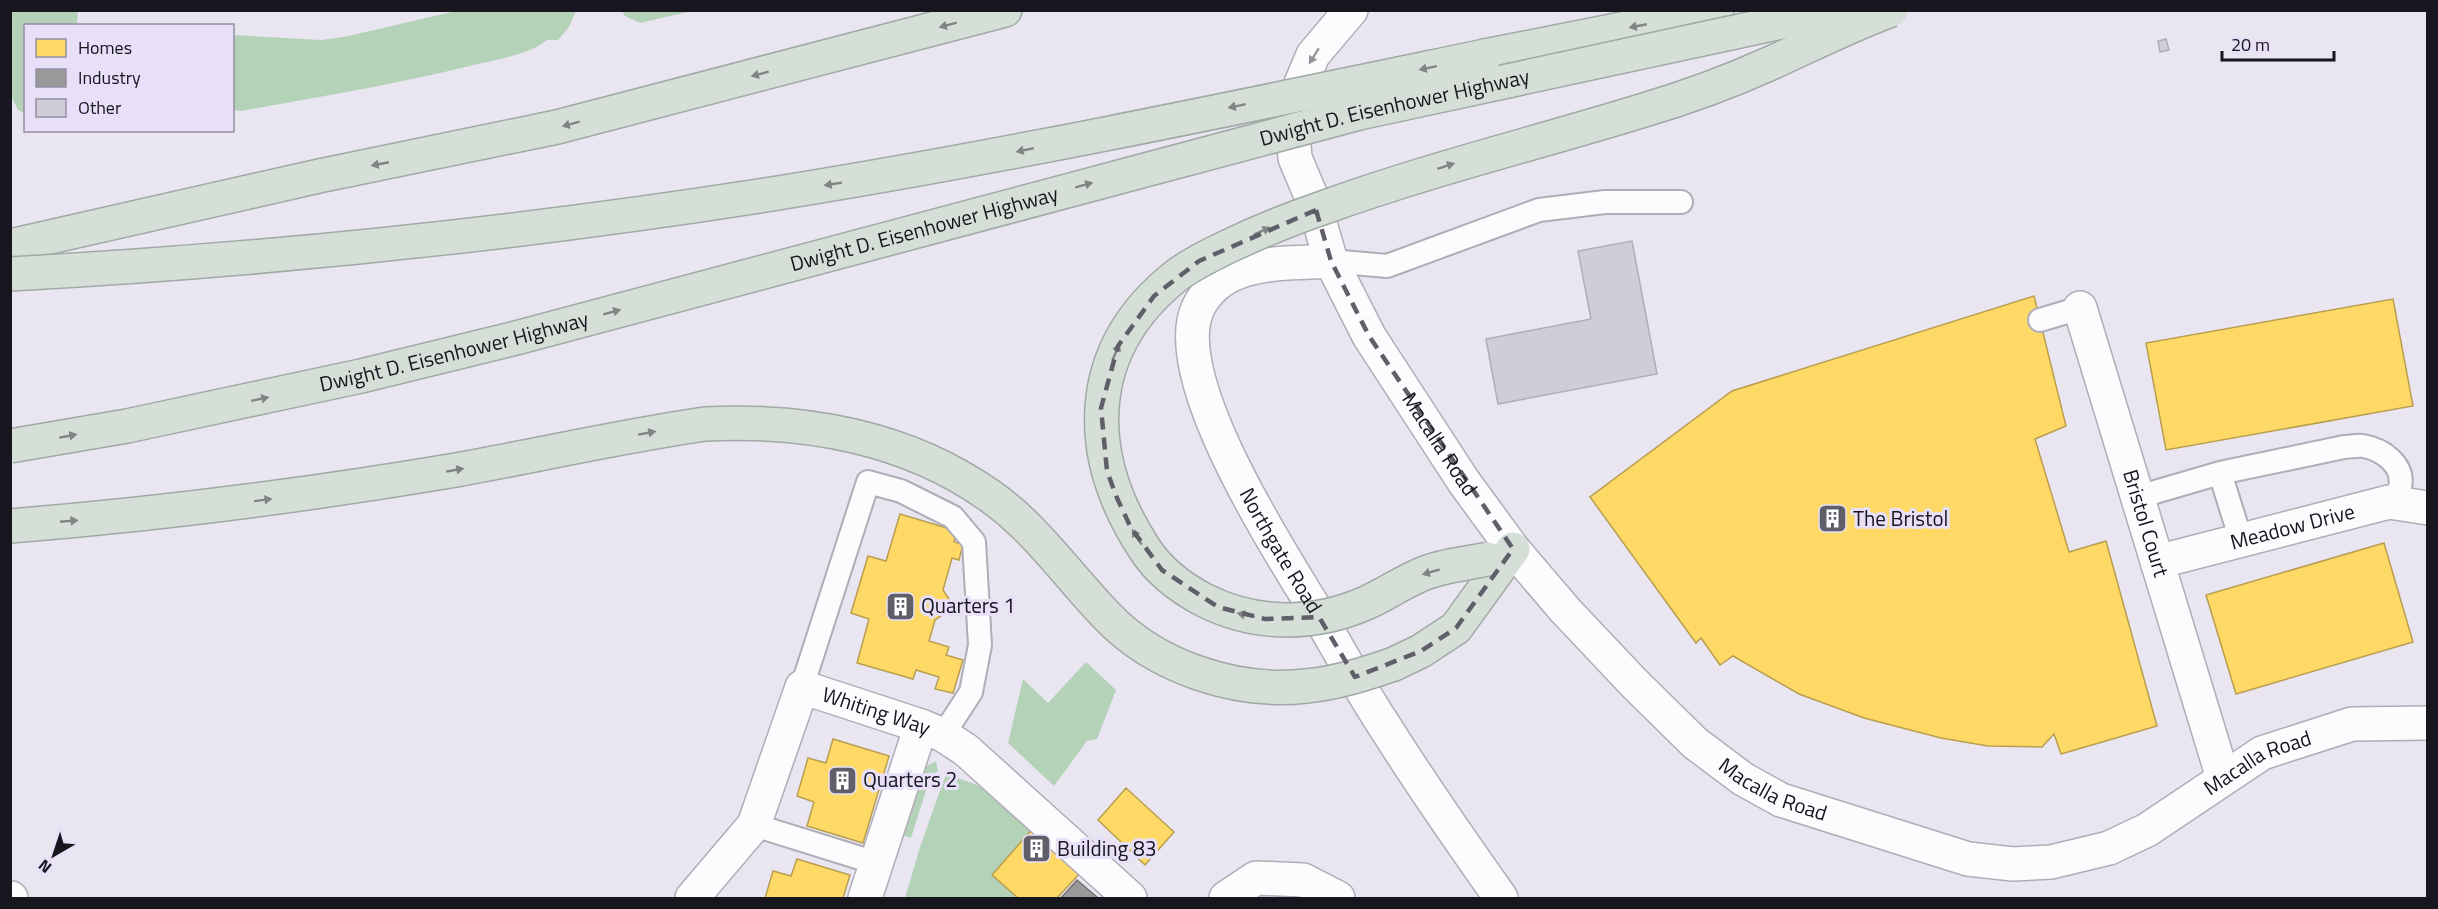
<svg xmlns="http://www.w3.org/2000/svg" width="2438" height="909" viewBox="0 0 2438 909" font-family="'Titillium Web',sans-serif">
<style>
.green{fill:#b4d2b8}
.homes{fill:#ffd966;stroke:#b99e50;stroke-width:1.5}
.industry{fill:#999;stroke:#727174;stroke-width:1.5}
.building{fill:#d0cdd7;stroke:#b0adb7;stroke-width:1.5}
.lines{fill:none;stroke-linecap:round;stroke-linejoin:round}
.lane-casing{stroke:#afadb6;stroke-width:26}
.street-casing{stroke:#afadb6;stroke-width:36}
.secondary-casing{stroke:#afadb6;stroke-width:36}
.highway-casing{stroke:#a0a9a5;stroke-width:36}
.lane{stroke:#fcfbfd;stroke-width:22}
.street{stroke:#fcfbfd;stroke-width:33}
.secondary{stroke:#fcfbfd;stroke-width:33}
.highway{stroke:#d5dfd8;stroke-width:33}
.highway-bridge-casing{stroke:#a0a9a5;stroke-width:36;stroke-linecap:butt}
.highway-bridge{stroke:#d5dfd8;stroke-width:33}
.oneway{fill:#808484}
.oneway2{fill:#959498}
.marked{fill:none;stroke:#605e68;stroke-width:4.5;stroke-dasharray:12 8;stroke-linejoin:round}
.labels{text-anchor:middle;stroke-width:6;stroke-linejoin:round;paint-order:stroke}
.street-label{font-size:21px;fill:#17151d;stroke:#e7e0f8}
.poi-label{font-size:21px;fill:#17151d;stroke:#e7e0f8;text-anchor:start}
</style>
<rect width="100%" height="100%" fill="#e9e6f2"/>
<path class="green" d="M 10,11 L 78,11 L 77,25 L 26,26 L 25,114 L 18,110 L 11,96 Z
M 456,11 L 576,11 L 569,27 L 558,40 L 547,40 C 531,54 495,60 474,65 C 397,84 319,97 241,111 L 233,110 L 233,35 L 321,40 L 344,37 Z
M 622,11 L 692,11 L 640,23 L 625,16 Z
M 1086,662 L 1116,690 L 1097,739 L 1087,741 L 1054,786 L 1008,743 L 1023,679 L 1048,703 Z
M 936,761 L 938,771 L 931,775 L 911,838 L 899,834 L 923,768 Z
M 946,774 L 983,787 L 1034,827 L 992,875 L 1018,898 L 905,898 L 920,847 Z"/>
<path class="homes" d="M 2034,296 L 2066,426 L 2035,439 L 2069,552 L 2106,541 L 2157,726 L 2061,754 L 2054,734 L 2042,747 L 1988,746 L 1941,738 L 1864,718 L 1799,694 L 1733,656 L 1720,665 L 1701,638 L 1696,643 L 1590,497 L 1732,391 Z
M 2393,299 L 2413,406 L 2166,450 L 2146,343 Z
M 900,514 L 957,531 L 954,542 L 963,544 L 959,560 L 952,558 L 943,590 L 949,599 L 945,613 L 935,620 L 929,641 L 949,647 L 946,655 L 963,660 L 953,693 L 935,689 L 939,677 L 916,670 L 913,679 L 857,663 L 869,619 L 851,613 L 868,556 L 886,561 Z
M 2384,543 L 2413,642 L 2236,694 L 2206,595 Z
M 833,739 L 889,756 L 863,843 L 807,826 L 814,802 L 797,796 L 808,758 L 826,763 Z
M 1126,788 L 1174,832 L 1145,865 L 1098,820 Z
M 1034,827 L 1082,871 L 1057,898 L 1018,898 L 992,875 Z
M 797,859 L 850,875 L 843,898 L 765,898 L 773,871 L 791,876 Z"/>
<path class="industry" d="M 1077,880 L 1098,898 L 1061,898 Z"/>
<path class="building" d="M 2166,39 L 2169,50 L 2160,52 L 2158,41 Z
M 1632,241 L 1657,374 L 1498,404 L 1486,339 L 1591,319 L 1578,251 Z"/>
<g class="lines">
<defs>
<path id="lane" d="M 1331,261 L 1387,266 L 1539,210 L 1605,202 L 1681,202
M 2040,320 L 2080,308
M 2220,473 L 2241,540
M 2138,497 L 2220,473 L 2344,447 C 2350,447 2357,445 2363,446 C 2382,449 2405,465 2400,487 C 2399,492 2392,498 2389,502
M 802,687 L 868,482 L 901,491 L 953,517 L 974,542 L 980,645 L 971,692 L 943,735
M 754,825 L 876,863"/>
<g id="street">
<path id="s1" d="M 1331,261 C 1284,264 1222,258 1198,308 C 1166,376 1279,550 1315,609 C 1339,650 1361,691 1387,730 C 1423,787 1462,843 1501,898"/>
<path id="s2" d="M 2080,308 L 2223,778"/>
<path id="s3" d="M 2157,562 L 2389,502 L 2428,508"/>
<path d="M 10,898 L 11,898"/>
<path id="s4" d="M 692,898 L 754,825 L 802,687 L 921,726 L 943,735 L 966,750 L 1130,898"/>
<path d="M 865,898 L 921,726"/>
<path d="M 1226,898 L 1256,878 L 1303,880 L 1338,898"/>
</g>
<g id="secondary">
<path id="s5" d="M 1351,10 L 1313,55 L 1291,107 L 1295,158 L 1314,203 L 1331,261 L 1369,336 L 1464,482 L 1513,549 L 1565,610 L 1634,683 L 1695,743 L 1743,779 L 1781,800 L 1968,859 L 2013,864 L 2051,862 L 2109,848 L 2147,830 L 2262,753 L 2352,724 L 2428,723"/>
</g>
<path id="highway" d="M 1485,56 L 1717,10
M 10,246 L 319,176 L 557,127 L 1005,10
M 1394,664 L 1421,651 L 1456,628 L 1513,549"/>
</defs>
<use href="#lane" class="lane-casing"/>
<use href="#street" class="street-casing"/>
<use href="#secondary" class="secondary-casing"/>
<use href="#highway" class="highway-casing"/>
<use href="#lane" class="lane"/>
<use href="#street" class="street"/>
<use href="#secondary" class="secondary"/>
<use href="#highway" class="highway"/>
<defs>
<g id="highway-bridge">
<path d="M 10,274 C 267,260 524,233 778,193 C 1015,155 1250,105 1485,56"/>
<path id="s6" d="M 10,446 L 127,426 L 361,376 L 516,338 L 1359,113 L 1837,10"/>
<path d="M 10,526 C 160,514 308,495 456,470 C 539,455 622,436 705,424 C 805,419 907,437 990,496 C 1036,528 1068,576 1107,616 C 1155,667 1237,694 1306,686 C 1337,683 1365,674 1394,664"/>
<path d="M 1488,559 C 1465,564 1439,566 1418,576 C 1400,584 1384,595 1366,603 C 1314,626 1255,626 1204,600 C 1181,588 1158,570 1144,548 C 1083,454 1083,350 1176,276 C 1191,264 1209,256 1227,247 C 1260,231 1293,218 1328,206 C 1431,169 1537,143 1641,111 C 1685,98 1729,82 1771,63 C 1811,45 1850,25 1891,10"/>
</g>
</defs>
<use href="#highway-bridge" class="highway-bridge-casing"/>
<use href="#highway-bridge" class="highway-bridge"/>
</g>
<defs><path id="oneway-solid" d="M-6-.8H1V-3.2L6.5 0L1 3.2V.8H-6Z" transform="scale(1.5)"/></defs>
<g class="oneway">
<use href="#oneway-solid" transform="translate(948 25) rotate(165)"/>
<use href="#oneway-solid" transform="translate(1638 26) rotate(169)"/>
<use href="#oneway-solid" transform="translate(1428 68) rotate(168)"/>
<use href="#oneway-solid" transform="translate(760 74) rotate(165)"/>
<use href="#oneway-solid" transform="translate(1237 106) rotate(168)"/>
<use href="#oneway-solid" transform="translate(571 124) rotate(165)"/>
<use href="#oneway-solid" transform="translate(1025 150) rotate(168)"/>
<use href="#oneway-solid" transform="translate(380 164) rotate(169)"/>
<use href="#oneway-solid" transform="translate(1446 166) rotate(-18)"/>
<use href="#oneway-solid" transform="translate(833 184) rotate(171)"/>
<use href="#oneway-solid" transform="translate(1084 185) rotate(-15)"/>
<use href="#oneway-solid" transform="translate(1262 231) rotate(-24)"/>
<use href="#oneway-solid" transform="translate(612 312) rotate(-15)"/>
<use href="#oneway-solid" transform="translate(1116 352) rotate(-67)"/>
<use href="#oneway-solid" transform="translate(260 399) rotate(-12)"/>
<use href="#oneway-solid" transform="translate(647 433) rotate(-10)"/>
<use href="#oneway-solid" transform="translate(68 436) rotate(-10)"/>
<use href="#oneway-solid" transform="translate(455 470) rotate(-10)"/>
<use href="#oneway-solid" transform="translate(263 500) rotate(-7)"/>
<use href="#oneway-solid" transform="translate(69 521) rotate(-5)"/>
<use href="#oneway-solid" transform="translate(1137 537) rotate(-122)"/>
<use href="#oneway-solid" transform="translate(1431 572) rotate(164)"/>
<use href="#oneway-solid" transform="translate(1246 615) rotate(-168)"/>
</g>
<use class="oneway2" href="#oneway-solid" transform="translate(1314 56) rotate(122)"/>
<path class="marked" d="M 1316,210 L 1331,261 L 1369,336 L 1513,549 L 1456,628 L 1421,651 L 1355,677 L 1319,617 L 1265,619 L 1218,607 L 1162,570 L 1131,528 L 1117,498 L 1107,471 L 1101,408 L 1118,346 L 1154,296 L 1199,261 Z"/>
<defs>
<symbol id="building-square" viewBox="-11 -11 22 22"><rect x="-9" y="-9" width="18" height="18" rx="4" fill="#605e68" stroke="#e7e0f8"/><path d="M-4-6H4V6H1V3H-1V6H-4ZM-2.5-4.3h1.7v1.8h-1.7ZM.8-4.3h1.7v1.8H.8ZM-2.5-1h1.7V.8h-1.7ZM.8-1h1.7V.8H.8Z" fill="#fff"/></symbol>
</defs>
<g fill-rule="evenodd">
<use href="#building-square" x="1816" y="502" width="33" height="33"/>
<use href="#building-square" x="884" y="590" width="33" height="33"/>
<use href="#building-square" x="826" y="764" width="33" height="33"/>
<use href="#building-square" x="1020" y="832" width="33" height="33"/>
</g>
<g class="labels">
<g class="street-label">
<text dy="7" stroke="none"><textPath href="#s6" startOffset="1426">Dwight D. Eisenhower Highway</textPath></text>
<text dy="7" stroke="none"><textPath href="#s6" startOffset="940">Dwight D. Eisenhower Highway</textPath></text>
<text dy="7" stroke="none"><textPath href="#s6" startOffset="454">Dwight D. Eisenhower Highway</textPath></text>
<text dy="7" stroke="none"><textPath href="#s5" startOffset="489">Macalla Road</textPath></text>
<text dy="7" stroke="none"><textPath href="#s2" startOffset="225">Bristol Court</textPath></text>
<text dy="7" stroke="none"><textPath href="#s3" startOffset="140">Meadow Drive</textPath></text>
<text dy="7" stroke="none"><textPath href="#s1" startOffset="412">Northgate Road</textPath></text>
<text dy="7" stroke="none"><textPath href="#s4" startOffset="320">Whiting Way</textPath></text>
<text dy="7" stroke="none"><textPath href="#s5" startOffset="1498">Macalla Road</textPath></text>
<text dy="7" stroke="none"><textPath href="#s5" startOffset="975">Macalla Road</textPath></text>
</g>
<g class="poi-label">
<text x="1853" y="526">The Bristol</text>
<text x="921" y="613">Quarters 1</text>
<text x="863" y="787">Quarters 2</text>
<text x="1057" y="856">Building 83</text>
</g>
</g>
<rect width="2438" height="909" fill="none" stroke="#17151d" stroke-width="24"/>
<rect x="24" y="24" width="210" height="108" fill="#e7e0f8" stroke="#948fa0" stroke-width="1.5"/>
<rect x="36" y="39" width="30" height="18" fill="#ffd966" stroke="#948fa0" stroke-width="1.5"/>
<text x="78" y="54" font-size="18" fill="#17151d">Homes</text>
<rect x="36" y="69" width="30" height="18" fill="#999999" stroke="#948fa0" stroke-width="1.5"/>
<text x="78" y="84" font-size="18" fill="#17151d">Industry</text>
<rect x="36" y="99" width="30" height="18" fill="#d0cdd7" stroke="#948fa0" stroke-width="1.5"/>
<text x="78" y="114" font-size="18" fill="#17151d">Other</text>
<g transform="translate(54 855) rotate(219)" stroke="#e7e0f8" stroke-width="4.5" paint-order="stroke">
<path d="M0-4.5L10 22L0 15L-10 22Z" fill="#17151d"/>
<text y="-9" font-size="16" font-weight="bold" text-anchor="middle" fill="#17151d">N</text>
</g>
<path d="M2222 51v9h112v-9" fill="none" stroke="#17151d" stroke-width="3"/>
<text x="2231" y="51" font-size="18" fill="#17151d" stroke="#e7e0f8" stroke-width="4.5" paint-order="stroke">20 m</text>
</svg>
